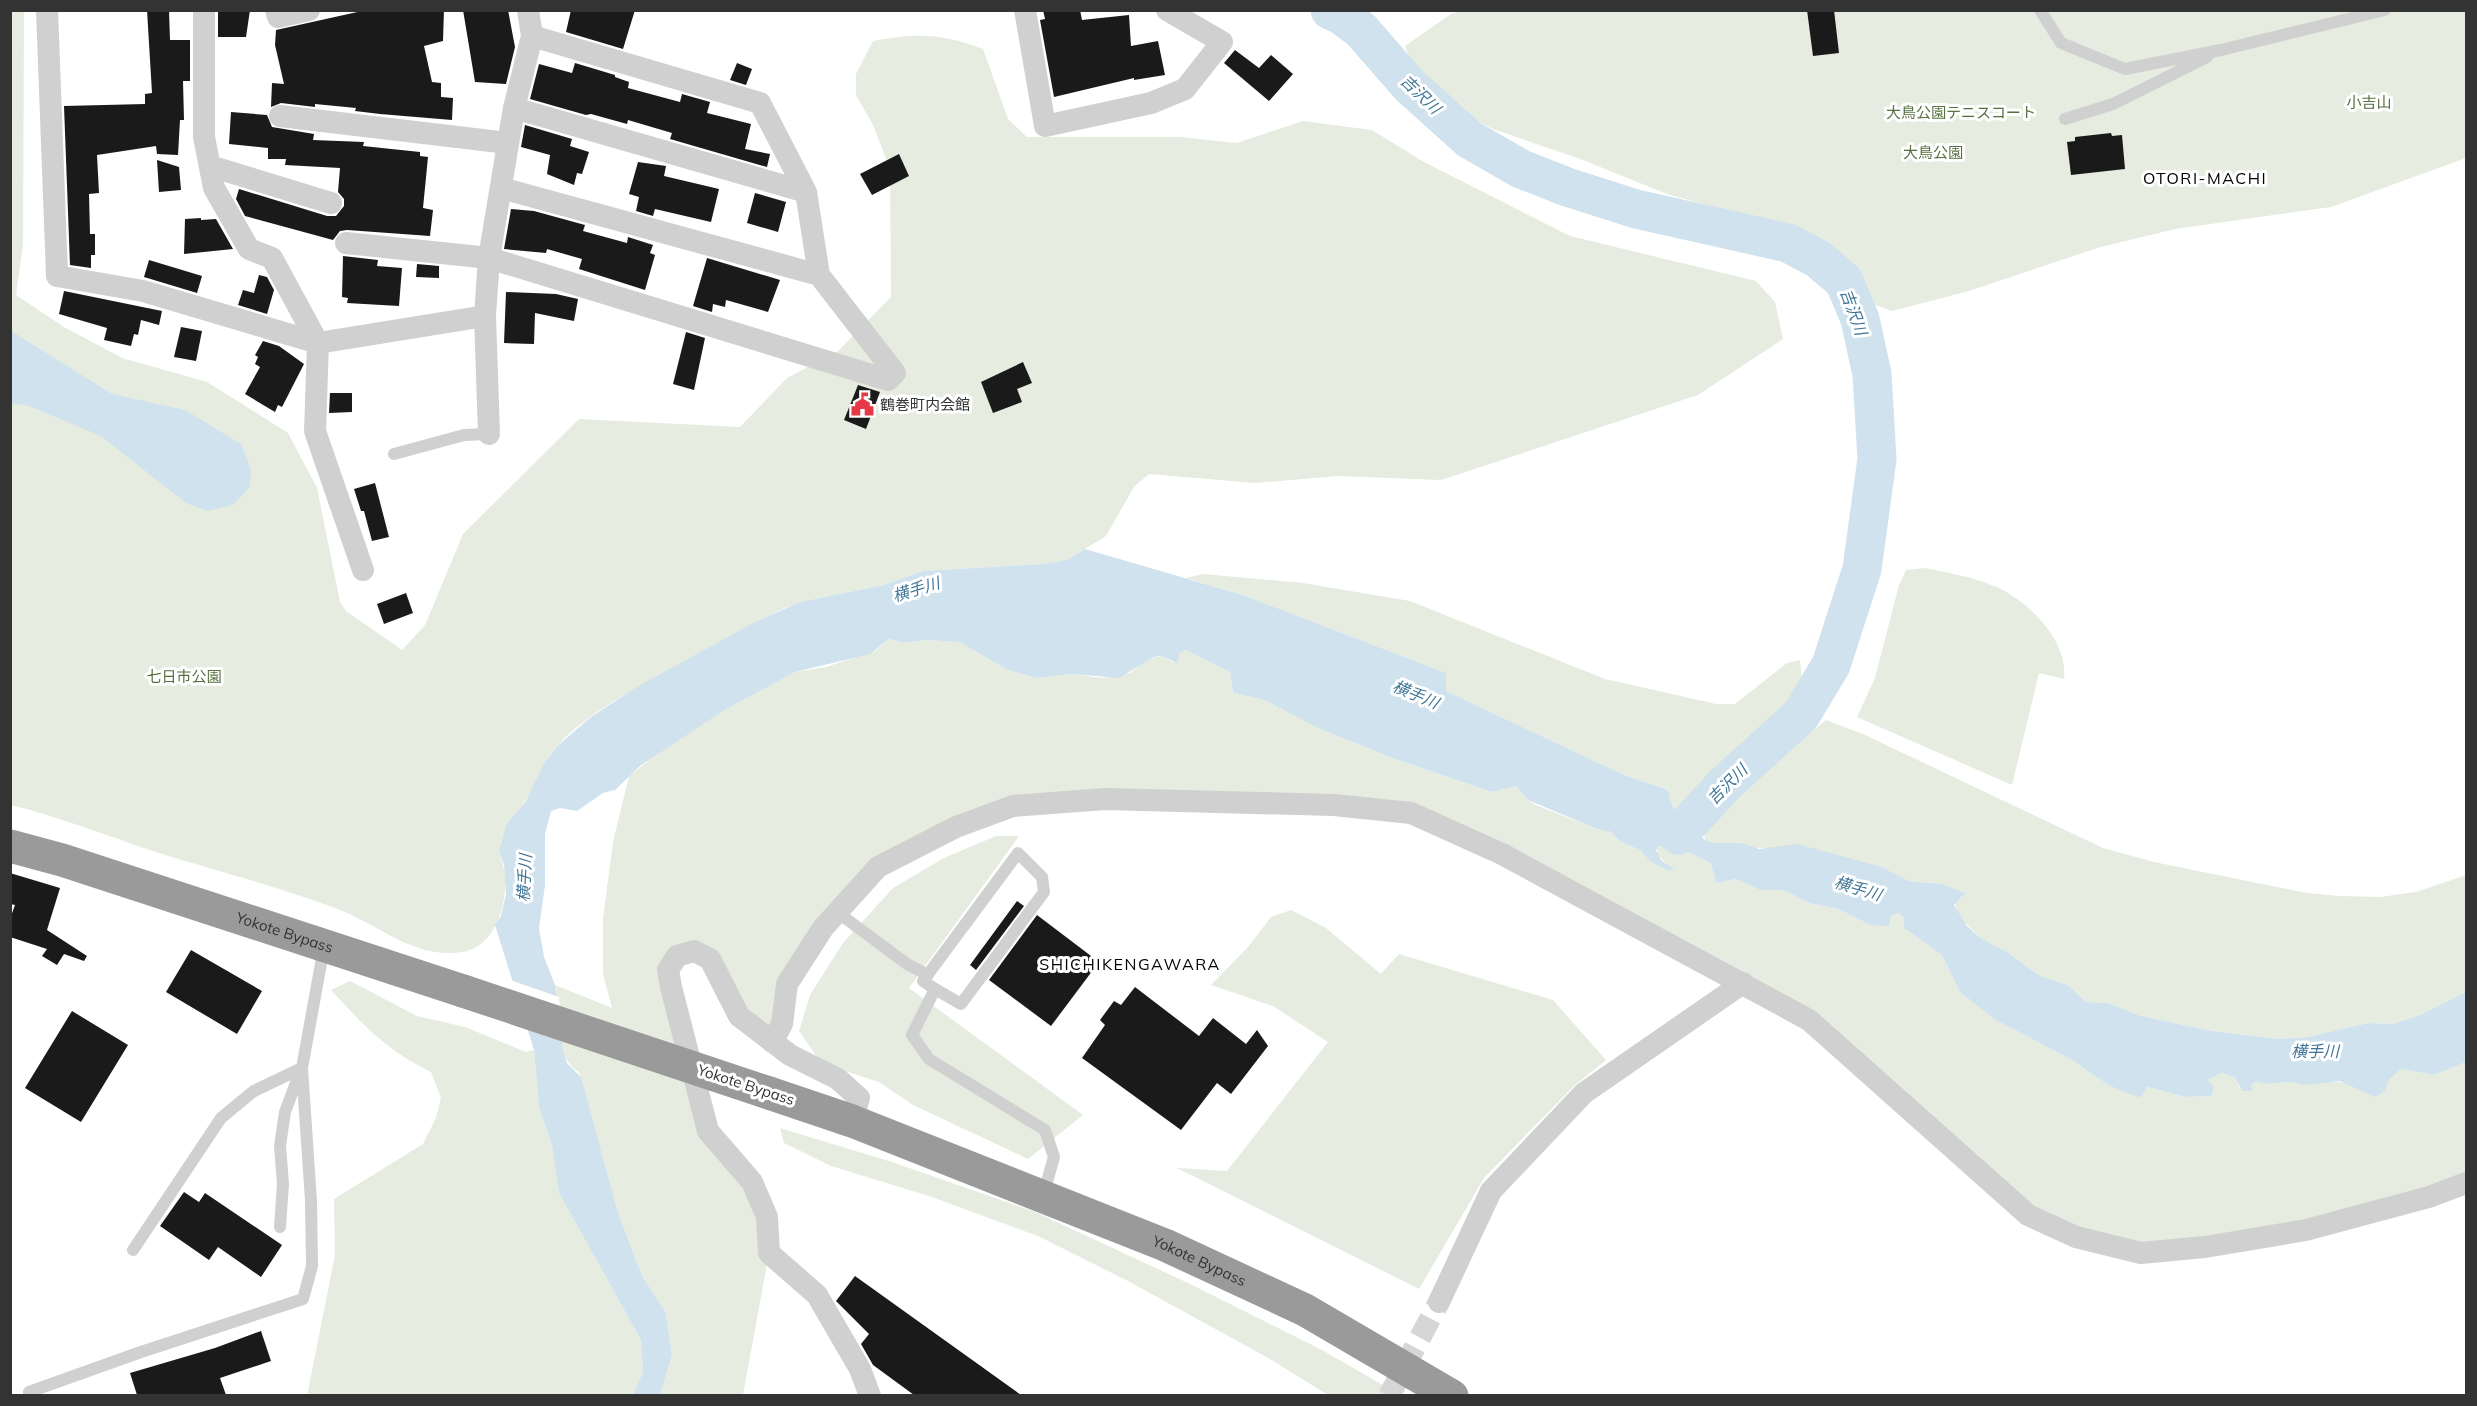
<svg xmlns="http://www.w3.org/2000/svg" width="2477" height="1406" viewBox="0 0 2477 1406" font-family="Mulish,'Noto Sans JP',sans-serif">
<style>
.green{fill:#e6ecdf}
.water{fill:#cfe2ee}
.pier{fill:#fff}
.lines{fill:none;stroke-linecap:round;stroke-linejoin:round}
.river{stroke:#cfe2ee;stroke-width:39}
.building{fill:#1a1a1a}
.street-tunnel{stroke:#d6d6d6;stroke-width:22;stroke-dasharray:22 11;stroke-linecap:butt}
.lane{stroke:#d0d0d0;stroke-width:12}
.street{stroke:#d0d0d0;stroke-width:22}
.highway{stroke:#9a9a9a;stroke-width:33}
.highway-bridge{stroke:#9a9a9a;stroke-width:33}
.labels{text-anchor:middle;stroke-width:6;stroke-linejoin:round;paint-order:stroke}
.park-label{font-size:15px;fill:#56703f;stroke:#fff}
.poi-label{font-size:15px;fill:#333;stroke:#fff;text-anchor:start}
.street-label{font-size:15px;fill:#333;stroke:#fff}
.water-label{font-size:16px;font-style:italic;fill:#3f7597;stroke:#fff}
.neighbourhood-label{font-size:16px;letter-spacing:1.5px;fill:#000;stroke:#fff}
</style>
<rect width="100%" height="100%" fill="#fff"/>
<path class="green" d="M 1464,10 L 2466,11 L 2466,158 L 2331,207 L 2175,229 L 2097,248 L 1969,291 L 1892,311 L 1873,304 L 1848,268 L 1792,229 L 1667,194 L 1583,160 L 1493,129 L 1445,104 L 1416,75 L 1405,46 L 1451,14 Z
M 10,11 L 24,11 L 23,245 L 16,295 L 64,327 L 122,358 L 207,382 L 288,433 L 317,488 L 340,602 L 346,611 L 402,650 L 425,625 L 463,534 L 579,419 L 740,427 L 787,378 L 838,351 L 891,297 L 890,169 L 873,125 L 856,95 L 856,74 L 873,41 C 916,33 941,33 983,49 L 1008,119 L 1027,137 L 1180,137 L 1237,143 L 1303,121 L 1372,130 L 1424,162 L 1570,236 L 1756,281 L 1775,302 L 1783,339 L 1698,395 L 1441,480 L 1338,476 L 1255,483 L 1149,474 L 1134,487 L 1106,536 L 1067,560 L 1042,564 L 923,571 L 884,585 L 800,602 L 780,610 C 755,622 731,637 707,651 C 660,676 568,717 543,766 C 537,777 533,790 525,801 C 515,816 506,825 501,843 C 498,853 504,865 505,876 C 507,904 496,946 463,952 C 414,960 379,924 335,908 C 277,886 216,871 156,852 C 107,836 60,817 11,805 Z
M 1925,568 C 1950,573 1978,578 2001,589 C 2033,606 2068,642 2064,679 L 2039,673 L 2012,785 L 1857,717 L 1875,678 L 1899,585 L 1906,570 Z
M 1203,574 L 1303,583 L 1410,601 L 1605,679 L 1716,704 L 1735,704 L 1787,663 L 1800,660 L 1802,681 L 1792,704 L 1766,737 L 1739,752 L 1724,777 L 1701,798 L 1698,808 L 1682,816 L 1670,803 L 1669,792 L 1666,789 L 1624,775 L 1446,691 L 1446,673 L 1243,595 L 1186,578 Z
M 889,639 L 904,643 L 927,640 L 959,642 L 1008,670 L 1037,678 L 1072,674 L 1102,678 L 1130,673 L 1147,660 L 1160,656 L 1173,662 L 1179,652 L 1186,650 L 1230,672 L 1233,693 L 1264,700 L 1318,728 L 1395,759 L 1492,792 L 1516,786 L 1528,800 L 1536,805 L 1597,829 L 1611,832 L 1621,842 L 1640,850 L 1650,861 L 1665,867 L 1666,863 L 1658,855 L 1657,847 C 1677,841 1693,856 1711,864 L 1716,883 L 1736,879 L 1760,890 L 1784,890 L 1809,903 L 1838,909 L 1870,925 L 1890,923 L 1891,916 L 1899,913 L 1904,918 L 1904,928 L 1942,955 L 1960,992 L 1994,1019 L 2072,1060 L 2108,1085 L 2142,1096 L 2147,1087 L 2186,1097 L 2211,1096 L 2208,1080 L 2221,1073 L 2235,1077 L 2240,1089 L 2255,1082 L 2268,1084 L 2290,1082 L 2305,1085 L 2327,1081 L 2348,1083 L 2369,1094 L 2385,1091 L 2389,1080 L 2401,1069 L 2434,1075 L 2466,1062 L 2466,1183 L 2429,1197 L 2141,1253 L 2028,1215 L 1809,1020 L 1411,813 L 1013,806 L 878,867 L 823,928 L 772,1042 L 710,959 L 676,956 L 708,1131 L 752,1182 L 769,1253 L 743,1395 L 660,1395 L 672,1355 L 666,1313 L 643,1277 L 635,1258 L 617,1209 L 579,1072 C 552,1055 559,1013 555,985 L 612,1008 L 603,974 L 603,919 L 613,842 L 629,776 L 673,742 L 723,711 L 795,672 L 826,667 L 875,651 Z
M 1826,720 L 1863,734 L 2103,848 L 2154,862 L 2307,893 L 2339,896 L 2380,897 L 2416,892 L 2466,875 L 2466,992 L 2420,1015 L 2393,1024 L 2368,1023 L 2307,1037 L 2278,1039 L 2212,1031 L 2141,1016 L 2108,1003 L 2086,1002 L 2068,985 L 2040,976 L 2007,952 L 1979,937 L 1957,914 L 1955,901 L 1962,897 L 1942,884 L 1909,881 L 1882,867 L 1768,848 L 1752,848 L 1742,843 L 1714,843 L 1705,840 C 1699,808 1739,777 1764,761 C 1774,755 1787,751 1797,743 C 1807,736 1816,728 1826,720 Z
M 996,836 L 1019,836 L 909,988 L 1083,1115 L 1028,1159 L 913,1105 L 879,1082 L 821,1063 L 799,1031 L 810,995 L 843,943 L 893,888 L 944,858 Z
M 1291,910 L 1326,928 L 1381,974 L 1399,954 L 1553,1000 L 1606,1060 L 1575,1085 L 1484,1178 L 1419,1289 L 1177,1168 L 1227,1171 L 1328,1042 L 1273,1006 L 1211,985 L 1248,947 L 1271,917 Z
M 350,981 L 417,1016 L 465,1027 L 526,1052 L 534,1050 L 539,1108 L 552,1145 L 559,1193 L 641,1340 L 643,1372 L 633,1395 L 307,1396 L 335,1255 L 334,1199 L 423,1144 L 436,1118 L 441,1098 L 431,1072 C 385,1049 365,1027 331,990 Z
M 780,1128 L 892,1162 L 1035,1212 L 1188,1283 L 1322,1350 L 1400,1395 L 1328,1395 L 1270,1359 L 1128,1281 L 1038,1236 L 932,1197 L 831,1166 L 784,1143 Z"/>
<path class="water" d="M 11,331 L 112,394 L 185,410 L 241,444 L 251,469 L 250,487 L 233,505 L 207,511 L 186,503 L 101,436 L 29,406 L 11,403 Z
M 1085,549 L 1243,595 L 1446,673 L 1446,691 L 1624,775 L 1666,789 L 1669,792 C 1670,803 1673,809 1682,816 L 1689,814 L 1694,821 L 1692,829 L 1705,840 L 1714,843 L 1742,843 L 1759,849 L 1797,844 L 1882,867 L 1909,881 L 1942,884 L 1965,893 L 1954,905 L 1967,926 L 1979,937 L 2007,952 L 2040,976 L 2068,985 L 2086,1002 L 2108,1003 L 2141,1016 L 2212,1031 L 2278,1039 L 2307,1037 L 2368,1023 L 2393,1024 L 2420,1015 L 2466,992 L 2466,1062 L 2434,1075 L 2401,1069 L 2389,1080 L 2385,1091 L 2375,1097 L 2340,1081 L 2305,1085 L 2290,1082 L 2268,1084 L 2255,1082 L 2251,1085 L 2252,1091 L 2242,1091 L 2235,1077 L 2221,1073 L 2208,1080 L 2214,1087 L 2211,1096 L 2186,1097 L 2147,1087 L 2142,1096 L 2137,1097 L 2108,1085 L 2072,1060 L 1994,1019 L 1960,992 L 1942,955 L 1904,928 L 1904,918 L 1899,913 L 1891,916 L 1889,926 L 1870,925 L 1838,909 L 1809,903 L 1784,890 L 1760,890 L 1736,879 L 1716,883 L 1711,864 L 1677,846 L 1659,846 L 1656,850 L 1661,860 L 1674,869 L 1669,871 L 1650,861 L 1640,850 L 1621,842 L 1611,832 L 1597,829 L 1528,800 L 1516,786 L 1492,792 L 1395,759 L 1318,728 L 1264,700 L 1233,693 L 1230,672 L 1186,650 L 1179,653 L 1178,663 L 1160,656 L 1154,657 L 1119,678 L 1072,674 L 1037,678 L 1008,670 L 959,642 L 927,640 L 904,643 L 889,639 L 870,654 L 795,672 L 723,711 L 640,766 L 615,790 L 603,793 L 577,811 L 560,808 L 551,811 L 545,834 L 545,885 L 539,928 L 544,957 L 555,985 L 563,1050 L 567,1063 L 581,1077 L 617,1209 L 635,1258 L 643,1277 L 666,1313 L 672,1355 L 660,1395 L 633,1395 L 643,1372 L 641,1340 L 559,1193 L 552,1145 L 539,1108 L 534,1050 L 495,925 L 501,916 L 506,894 L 504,865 L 499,851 L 506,825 L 526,801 L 544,763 L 556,747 L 591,717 L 635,688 L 757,621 L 800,602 L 884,585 L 923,571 L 1042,564 L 1067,560 Z"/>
<path class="pier" d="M 510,980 L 559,997 L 562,1036 L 525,1028 Z"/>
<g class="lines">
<path class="river" d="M 1330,10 L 1341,15 L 1361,30 L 1410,86 L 1469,139 L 1521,169 L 1567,187 L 1636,209 L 1788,243 L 1818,259 L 1844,281 L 1860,319 L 1872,374 L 1877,459 L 1862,569 L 1831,665 L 1801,715 L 1725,784 L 1678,835"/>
</g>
<path class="building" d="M 147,10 L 169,10 L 170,40 L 190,40 L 190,81 L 183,81 L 184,120 L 180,120 L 178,155 L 157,154 L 156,146 L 97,155 L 99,193 L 89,194 L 90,234 L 95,234 L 95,255 L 91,255 L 91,268 L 70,265 L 64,106 L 145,104 L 145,94 L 152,93 Z
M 218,10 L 250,10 L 246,37 L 218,37 Z
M 444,10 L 443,41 L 424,46 L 432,82 L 441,83 L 441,97 L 453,98 L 452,120 L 380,114 L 355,111 L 356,108 L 315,104 L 315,107 L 281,103 L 271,107 L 272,83 L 284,84 L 275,45 L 276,30 L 362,11 Z
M 463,10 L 508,10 L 515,47 L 506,84 L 475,82 Z
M 571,10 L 635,10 L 623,49 L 566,32 Z
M 1043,10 L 1080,10 L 1082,20 L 1129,15 L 1131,46 L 1158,41 L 1165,75 L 1134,80 L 1134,78 L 1054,97 L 1040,20 L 1045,19 Z
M 1807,10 L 1834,10 L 1839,53 L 1813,56 Z
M 1235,50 L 1259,68 L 1271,55 L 1293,74 L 1269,101 L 1224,63 Z
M 575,63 L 615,75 L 615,77 L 629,82 L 628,88 L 680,102 L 682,94 L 710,102 L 707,113 L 751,124 L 745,149 L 770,154 L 767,167 L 670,139 L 672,133 L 628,120 L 627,124 L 591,114 L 586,115 L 530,99 L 539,64 L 572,73 Z
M 737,63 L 752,69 L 746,85 L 730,80 Z
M 231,112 L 267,115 L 272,127 L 314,134 L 313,140 L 364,142 L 363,146 L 420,152 L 420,156 L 428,157 L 423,208 L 433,210 L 430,236 L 347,230 L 340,231 L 333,240 L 245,216 L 236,199 L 239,189 L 327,216 L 336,216 L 344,206 L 344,199 L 338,192 L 340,168 L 285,165 L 286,159 L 268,159 L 268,148 L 229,144 Z
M 525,125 L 572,139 L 570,146 L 589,152 L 582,174 L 577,173 L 574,185 L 547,174 L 550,155 L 521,147 Z
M 2111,133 L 2112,136 L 2122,135 L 2125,169 L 2071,175 L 2067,142 L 2075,141 L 2075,137 Z
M 899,154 L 909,176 L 872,195 L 860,174 Z
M 157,160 L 179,167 L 181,190 L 159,192 Z
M 638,162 L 666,166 L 664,176 L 719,189 L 711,222 L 655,209 L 653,216 L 636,211 L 639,197 L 629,194 Z
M 755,193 L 786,202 L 778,232 L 747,223 Z
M 511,209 L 534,211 L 585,225 L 583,231 L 627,243 L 628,237 L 653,245 L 650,253 L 655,255 L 645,290 L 579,269 L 582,259 L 547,249 L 546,253 L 504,249 Z
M 201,218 L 201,220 L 216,219 L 233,249 L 184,254 L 185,219 Z
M 343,256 L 378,260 L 377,266 L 402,268 L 399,306 L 347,303 L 348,298 L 342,297 Z
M 707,258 L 780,280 L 768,312 L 726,300 L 725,307 L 713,304 L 712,312 L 693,306 Z
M 149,260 L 202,276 L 197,293 L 144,277 Z
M 417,264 L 439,266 L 439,278 L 416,277 Z
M 259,275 L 267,277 L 274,290 L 267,314 L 238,305 L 243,290 L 254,293 Z
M 64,291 L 162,311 L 159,325 L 141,320 L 138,335 L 134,334 L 131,346 L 104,340 L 107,328 L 59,314 Z
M 506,292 L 556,294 L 578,299 L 574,321 L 535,313 L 534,344 L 504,343 Z
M 181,327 L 202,331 L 196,361 L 174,357 Z
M 686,332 L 705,338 L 694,390 L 673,384 Z
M 263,341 L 279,346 L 304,364 L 282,407 L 278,405 L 275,412 L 245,394 L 260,367 L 255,364 L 258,357 L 255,355 Z
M 1023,362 L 1032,383 L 1017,389 L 1022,402 L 993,413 L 981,382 Z
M 858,385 L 880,392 L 866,429 L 844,420 Z
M 330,393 L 352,393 L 352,412 L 329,413 Z
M 375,483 L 389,537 L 372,541 L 364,511 L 361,511 L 354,489 Z
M 406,593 L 413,613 L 384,624 L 377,604 Z
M 10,873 L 60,888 L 47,930 L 87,956 L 84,961 L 64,954 L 57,965 L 42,956 L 47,949 L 10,937 L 10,919 L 15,905 L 10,904 Z
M 1017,901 L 1024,906 L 976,970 L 970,965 Z
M 1037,915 L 1099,962 L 1051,1026 L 989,980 Z
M 191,950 L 262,991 L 237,1034 L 166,992 Z
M 1135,987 L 1199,1036 L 1213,1018 L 1246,1044 L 1257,1030 L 1268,1046 L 1231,1094 L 1217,1083 L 1181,1130 L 1082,1058 L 1105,1025 L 1100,1020 L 1114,1001 L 1121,1005 Z
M 72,1011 L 128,1045 L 81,1122 L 25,1088 Z
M 184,1192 L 199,1202 L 205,1193 L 282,1245 L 261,1277 L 218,1247 L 209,1260 L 160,1226 Z
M 855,1276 L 1021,1395 L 914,1395 L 873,1365 L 861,1344 L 869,1334 L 836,1301 Z
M 261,1331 L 271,1361 L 220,1378 L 226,1395 L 137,1395 L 130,1373 L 215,1348 Z"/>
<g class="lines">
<path class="street-tunnel" d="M 1389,1396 L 1439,1302"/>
<path class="lane" d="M 2040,10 L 2061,43 L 2125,69 L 2221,50 L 2385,10
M 2065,119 L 2113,104 L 2207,57
M 394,454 L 464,435 L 489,434
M 837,912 L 907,964 L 928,975
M 935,989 L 961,1004 L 1044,892 L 1042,877 L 1018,853 L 923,981 L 935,989 L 912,1035 L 929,1059 L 1045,1130 L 1054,1157 L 1043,1196
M 280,1227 L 283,1184 L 280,1146 L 285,1112 L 300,1072
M 133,1250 L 221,1118 L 254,1091 L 302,1068
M 29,1392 L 141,1352 L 303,1299 L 312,1266 L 311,1201 L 302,1068 L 324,947"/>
<path class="street" d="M 47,10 L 57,276 L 143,291 L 318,343 L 485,316
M 204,10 L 204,137 L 214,188 L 249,249 L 272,258 L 318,343 L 315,431 L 363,570
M 276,10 L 278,17 L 309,10
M 1025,10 L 1045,126 L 1151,103 L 1185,89 L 1222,42 L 1167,10
M 514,108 L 806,192
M 280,116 L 508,143
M 210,166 L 331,203
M 501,188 L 819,275
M 346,243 L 489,258 L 888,380 L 895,373 L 819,275 L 806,192 L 760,103 L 532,36
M 489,434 L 485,316 L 489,258 L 514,108 L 532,36 L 528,10
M 772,1042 L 782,1024 L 787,984 L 823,928 L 878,867 L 956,827 L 1013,806 L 1105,799 L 1334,805 L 1411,813 L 1502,854 L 1809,1020 L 2028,1215 L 2076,1237 L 2141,1253 L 2205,1247 L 2306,1230 L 2429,1197 L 2466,1183
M 852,1121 L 859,1098 L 838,1079 L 790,1055 L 739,1016 L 710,959 L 694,951 L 677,956 L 668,970 L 671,987 L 708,1131 L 752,1182 L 767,1217 L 769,1253 L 817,1295 L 860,1369 L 870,1396
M 1439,1302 L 1491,1191 L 1584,1093 L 1743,983"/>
<g class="highway">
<path id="s1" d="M 10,846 L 62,860 L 463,991"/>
<path id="s2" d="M 769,1093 L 852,1121 L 1165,1245 L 1305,1310 L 1452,1396"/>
</g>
<path class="highway-bridge" d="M 463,991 L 769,1093"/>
</g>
<defs>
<symbol id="civic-bare" viewBox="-9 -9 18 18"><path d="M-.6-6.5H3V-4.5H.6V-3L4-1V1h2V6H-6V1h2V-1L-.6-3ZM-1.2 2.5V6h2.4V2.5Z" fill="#e63946" stroke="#fff" stroke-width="2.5" paint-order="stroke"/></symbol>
</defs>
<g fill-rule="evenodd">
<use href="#civic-bare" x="846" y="388" width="33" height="33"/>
</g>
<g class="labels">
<g class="park-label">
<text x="2369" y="108">小吉山</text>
<text x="1961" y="118">大鳥公園テニスコート</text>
<text x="1933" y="158">大鳥公園</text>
<text x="184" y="682">七日市公園</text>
</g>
<g class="poi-label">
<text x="880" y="410">鶴巻町内会館</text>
</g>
<g class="street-label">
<text dy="5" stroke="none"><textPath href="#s1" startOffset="288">Yokote Bypass</textPath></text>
<text transform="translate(746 1085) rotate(18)" y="5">Yokote Bypass</text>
<text dy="5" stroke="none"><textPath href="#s2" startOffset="462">Yokote Bypass</textPath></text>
</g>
<g class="water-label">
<text transform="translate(1421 94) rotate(44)" y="6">吉沢川</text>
<text transform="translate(1854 312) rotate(70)" y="6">吉沢川</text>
<text transform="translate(916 589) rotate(-17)" y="6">横手川</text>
<text transform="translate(1416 694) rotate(23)" y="6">横手川</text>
<text transform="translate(1727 784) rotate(-45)" y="6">吉沢川</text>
<text transform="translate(524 878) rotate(-87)" y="6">横手川</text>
<text transform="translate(1858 888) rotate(17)" y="6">横手川</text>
<text x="2315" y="1057">横手川</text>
</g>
<g class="neighbourhood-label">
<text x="2205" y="184">OTORI-MACHI</text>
<text x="1130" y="970">SHICHIKENGAWARA</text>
</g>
</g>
<rect width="2477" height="1406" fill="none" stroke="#333333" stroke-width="24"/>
</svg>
